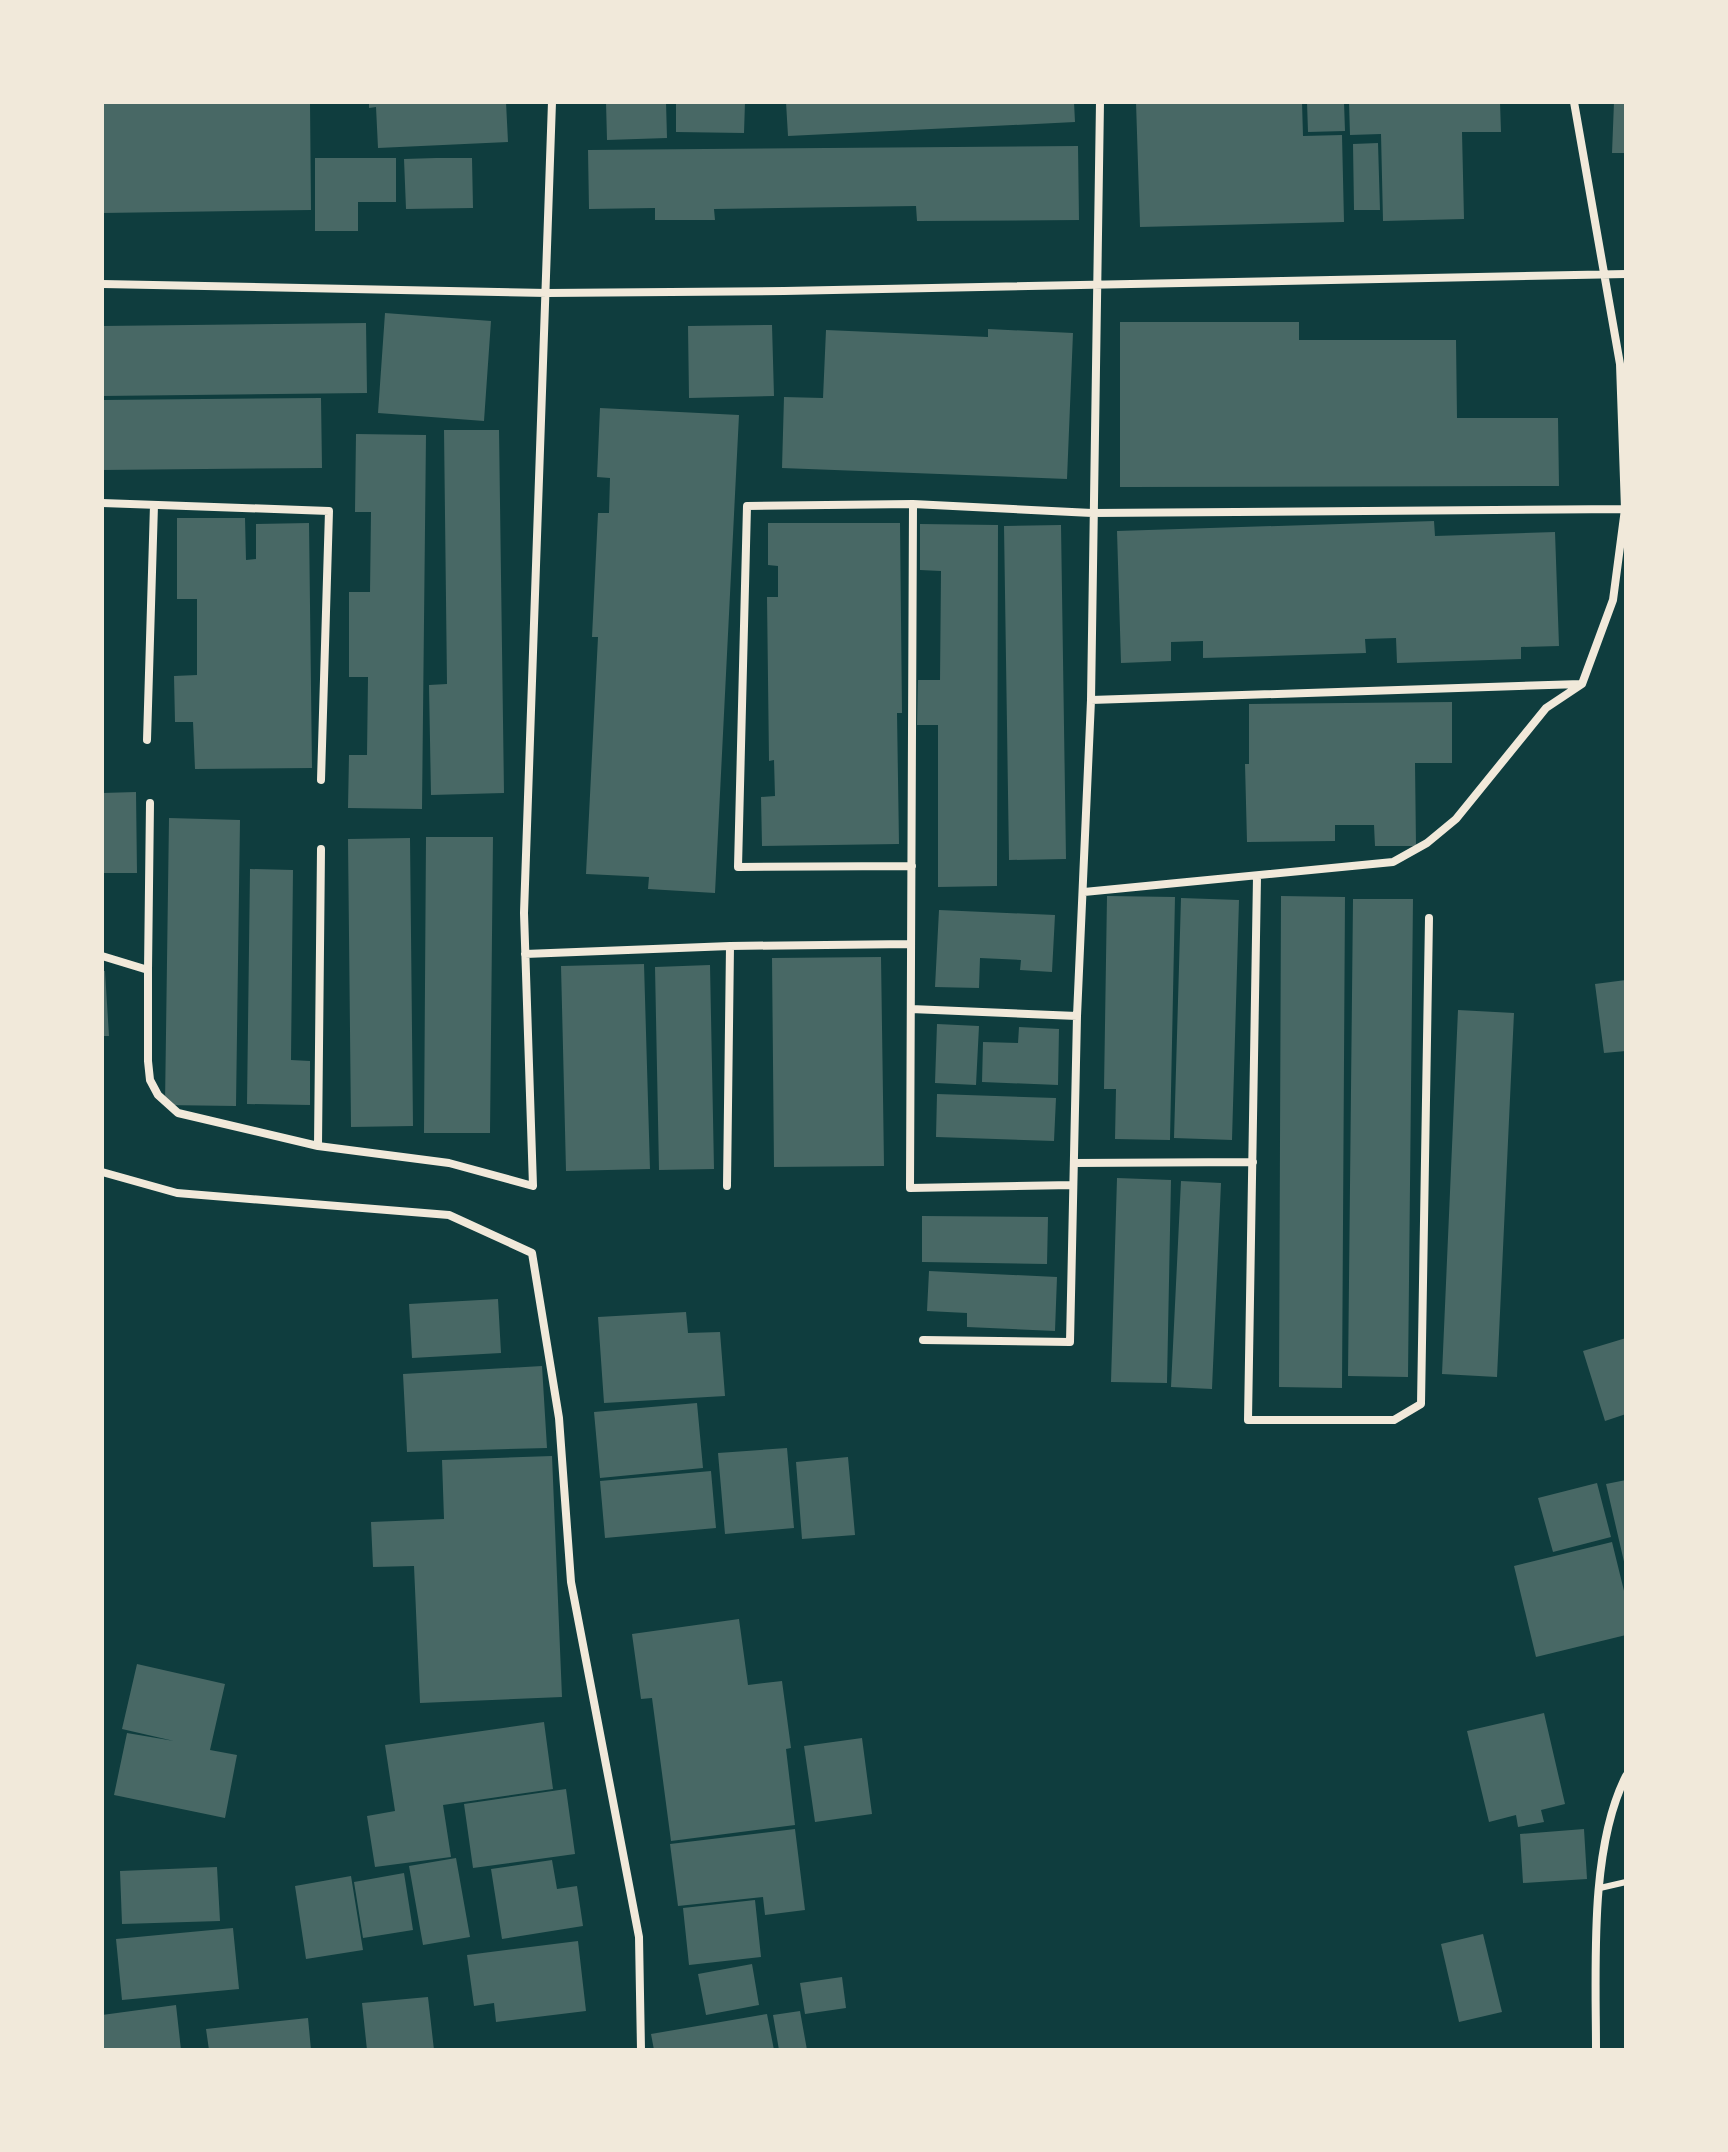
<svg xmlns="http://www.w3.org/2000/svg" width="1728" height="2152" viewBox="0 0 1728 2152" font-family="'Noto Sans',sans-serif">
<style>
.building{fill:#486865}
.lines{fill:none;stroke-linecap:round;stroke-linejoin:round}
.service{stroke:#f1e9da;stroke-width:6}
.minor{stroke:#f1e9da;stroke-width:8}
</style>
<rect width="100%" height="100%" fill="#0f3d3e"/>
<path class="building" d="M 102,102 L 310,102 L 311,210 L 102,213 Z
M 369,102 L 506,102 L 508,142 L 378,148 L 376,107 L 369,108 Z
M 606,102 L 666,102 L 667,138 L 607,140 Z
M 676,102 L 745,102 L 744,133 L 676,132 Z
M 786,102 L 1074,102 L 1075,122 L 788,136 Z
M 1136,102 L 1302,102 L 1303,136 L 1342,135 L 1344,222 L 1140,227 Z
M 1307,102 L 1344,102 L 1345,131 L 1308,132 Z
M 1349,102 L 1500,102 L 1501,132 L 1462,132 L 1464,219 L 1383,221 L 1381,134 L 1350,135 Z
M 1614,102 L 1626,102 L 1626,153 L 1612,153 Z
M 1378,143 L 1380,210 L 1354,210 L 1353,144 Z
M 1078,146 L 1079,220 L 917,221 L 916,206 L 714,209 L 715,220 L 655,220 L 655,208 L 589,209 L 588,150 Z
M 315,158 L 396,158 L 396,202 L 358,202 L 358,231 L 315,231 Z
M 436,158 L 472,158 L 473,208 L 406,209 L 404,159 Z
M 385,313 L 491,321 L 484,421 L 378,413 Z
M 1120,322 L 1299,322 L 1299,340 L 1456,340 L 1457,418 L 1558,418 L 1559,486 L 1120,487 Z
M 366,323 L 367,393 L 102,396 L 102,326 Z
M 772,325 L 774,396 L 689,398 L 688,326 Z
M 988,329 L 1073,333 L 1067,479 L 782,468 L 784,397 L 823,398 L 826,330 L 988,337 Z
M 321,398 L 322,468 L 102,470 L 102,400 Z
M 600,408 L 739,415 L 715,893 L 648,889 L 649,877 L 586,874 L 598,637 L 592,637 L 598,513 L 609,513 L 610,478 L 597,477 Z
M 444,430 L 499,430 L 504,793 L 431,795 L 429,685 L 447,684 Z
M 356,434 L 426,435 L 422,809 L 348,808 L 349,755 L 367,755 L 368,677 L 349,677 L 349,592 L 370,592 L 371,512 L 355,512 Z
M 177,518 L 245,518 L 246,560 L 256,559 L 256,524 L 309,523 L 312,768 L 195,769 L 193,722 L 175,722 L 174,676 L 197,675 L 197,599 L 177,599 Z
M 1434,521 L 1435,536 L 1555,532 L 1559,646 L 1521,647 L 1521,659 L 1397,663 L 1396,638 L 1365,639 L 1366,653 L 1203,658 L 1203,641 L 1171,642 L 1171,661 L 1121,663 L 1117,531 Z
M 768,523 L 900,523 L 902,713 L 897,713 L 899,844 L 762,846 L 761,797 L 775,796 L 774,760 L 769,761 L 767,597 L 778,597 L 778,566 L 768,565 Z
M 920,524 L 998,525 L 997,886 L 938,887 L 938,725 L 917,725 L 918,680 L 940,680 L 941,571 L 920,570 Z
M 1061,525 L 1066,859 L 1009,860 L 1004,526 Z
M 1452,702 L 1452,763 L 1415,763 L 1416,846 L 1375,846 L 1374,825 L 1335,825 L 1335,841 L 1247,842 L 1245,764 L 1249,764 L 1249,704 Z
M 136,792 L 137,873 L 102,873 L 102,793 Z
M 169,818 L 240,820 L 236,1106 L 165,1105 Z
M 426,837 L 493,837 L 490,1133 L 424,1133 Z
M 410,838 L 413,1126 L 351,1127 L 348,839 Z
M 250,869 L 293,870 L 291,1060 L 310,1061 L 310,1105 L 247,1104 Z
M 1107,896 L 1175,897 L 1170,1140 L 1115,1139 L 1116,1089 L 1104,1089 Z
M 1281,896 L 1345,897 L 1342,1388 L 1279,1387 Z
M 1181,898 L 1239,900 L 1232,1140 L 1174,1138 Z
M 1353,899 L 1413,899 L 1408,1377 L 1348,1376 Z
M 939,910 L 1055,915 L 1052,972 L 1020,970 L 1021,960 L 980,958 L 979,988 L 935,987 Z
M 881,957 L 884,1166 L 774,1167 L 772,958 Z
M 644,964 L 650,1169 L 566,1171 L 561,966 Z
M 710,965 L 714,1169 L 659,1170 L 655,967 Z
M 102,971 L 105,971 L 109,1036 L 102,1036 Z
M 1626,980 L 1626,1051 L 1604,1053 L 1595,984 Z
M 1458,1010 L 1514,1013 L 1497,1377 L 1442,1374 Z
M 937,1024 L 979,1026 L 976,1085 L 935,1083 Z
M 1019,1027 L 1059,1029 L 1058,1085 L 982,1082 L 983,1042 L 1018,1043 Z
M 937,1094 L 1056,1098 L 1054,1141 L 936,1137 Z
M 1117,1178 L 1171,1180 L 1167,1383 L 1111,1382 Z
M 1181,1181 L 1221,1183 L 1212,1389 L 1171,1387 Z
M 922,1216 L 1048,1217 L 1047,1264 L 922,1262 Z
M 929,1271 L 1057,1277 L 1055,1331 L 967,1327 L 967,1313 L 927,1311 Z
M 498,1299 L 501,1353 L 412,1358 L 409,1304 Z
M 686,1312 L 688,1333 L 720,1332 L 725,1396 L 604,1403 L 598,1317 Z
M 1626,1338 L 1626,1414 L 1605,1421 L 1583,1351 Z
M 542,1366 L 547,1448 L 407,1452 L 403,1374 Z
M 697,1403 L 703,1468 L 600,1478 L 594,1412 Z
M 787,1448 L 794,1528 L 725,1534 L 718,1453 Z
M 552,1456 L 562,1697 L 420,1703 L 414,1566 L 373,1567 L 371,1522 L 444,1519 L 442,1460 Z
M 848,1457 L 855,1535 L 802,1539 L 796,1462 Z
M 711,1471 L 716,1528 L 605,1538 L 600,1481 Z
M 1626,1480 L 1626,1566 L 1625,1566 L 1606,1484 Z
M 1597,1483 L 1611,1537 L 1553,1552 L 1538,1498 Z
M 1612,1542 L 1626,1599 L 1626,1635 L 1536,1657 L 1514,1566 Z
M 739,1619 L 748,1685 L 782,1681 L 791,1748 L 786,1749 L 795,1825 L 671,1841 L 652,1698 L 641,1699 L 632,1634 Z
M 137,1664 L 225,1684 L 210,1750 L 237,1755 L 225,1818 L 114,1795 L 127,1733 L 174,1741 L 122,1729 Z
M 1544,1713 L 1565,1804 L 1541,1810 L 1544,1822 L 1518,1827 L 1516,1815 L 1489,1822 L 1467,1731 Z
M 544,1722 L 553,1789 L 443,1805 L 451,1857 L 375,1867 L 367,1816 L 395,1811 L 385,1745 Z
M 862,1738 L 872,1814 L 815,1822 L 804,1746 Z
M 566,1789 L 575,1854 L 473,1868 L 464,1804 Z
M 795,1829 L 805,1910 L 765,1915 L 763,1897 L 678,1906 L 670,1844 Z
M 1584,1829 L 1587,1879 L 1523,1883 L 1520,1834 Z
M 456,1858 L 470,1937 L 423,1945 L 409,1866 Z
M 552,1860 L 557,1889 L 577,1886 L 583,1926 L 502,1939 L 491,1869 Z
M 217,1867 L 220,1921 L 122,1924 L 120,1871 Z
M 404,1873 L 413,1930 L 363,1938 L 354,1882 Z
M 351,1876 L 363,1950 L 306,1959 L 295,1886 Z
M 755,1900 L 761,1957 L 689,1965 L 683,1908 Z
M 233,1928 L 239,1989 L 122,2000 L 116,1939 Z
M 1483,1934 L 1502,2012 L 1459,2022 L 1441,1944 Z
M 578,1941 L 586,2011 L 496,2022 L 494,2003 L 474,2006 L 467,1955 Z
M 752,1964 L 759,2005 L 706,2015 L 698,1974 Z
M 842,1977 L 846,2008 L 805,2014 L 800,1983 Z
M 428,1997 L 434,2050 L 367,2050 L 362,2003 Z
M 176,2005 L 181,2050 L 102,2050 L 102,2015 Z
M 800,2011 L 807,2050 L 779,2050 L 773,2015 Z
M 767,2014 L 774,2050 L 654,2050 L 651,2034 Z
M 308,2018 L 311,2050 L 209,2050 L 206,2029 Z"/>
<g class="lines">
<path class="service" d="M 1600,1888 L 1626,1882"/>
<path class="minor" d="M 102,284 L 547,293 L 784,291 L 1626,274
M 102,503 L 329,511 L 321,780
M 913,504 L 910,1188 L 1073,1185
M 1091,700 L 1581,684
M 147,740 L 154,505
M 912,866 L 738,867 L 747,506 L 913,504 L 1092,513 L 1625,509
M 1257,877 L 1248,1420 L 1394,1420 L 1421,1404 L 1429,918
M 1084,892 L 1393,862 L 1427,843 L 1456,819 L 1546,708 L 1582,684 L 1613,600 L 1625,509 L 1620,364 L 1574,102
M 525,954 L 730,946 L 911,944
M 102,956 L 148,970 L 148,1061 L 150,1080 L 158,1095 L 178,1113 L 318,1146 L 449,1163 L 533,1186 L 524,913 L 552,102
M 148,970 L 150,803
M 911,1009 L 1077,1016
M 318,1146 L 321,849
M 1074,1163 L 1253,1162
M 102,1172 L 177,1193 L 449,1215 L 532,1253 L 559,1418 L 571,1582 L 639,1937 L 641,2050
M 727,1186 L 730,946
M 923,1340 L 1070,1342 L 1077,1016 L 1091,700 L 1100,102
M 1596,2050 C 1596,1968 1589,1849 1626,1776"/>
</g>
<rect width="1728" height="2152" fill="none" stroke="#f1e9da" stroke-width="208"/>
</svg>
